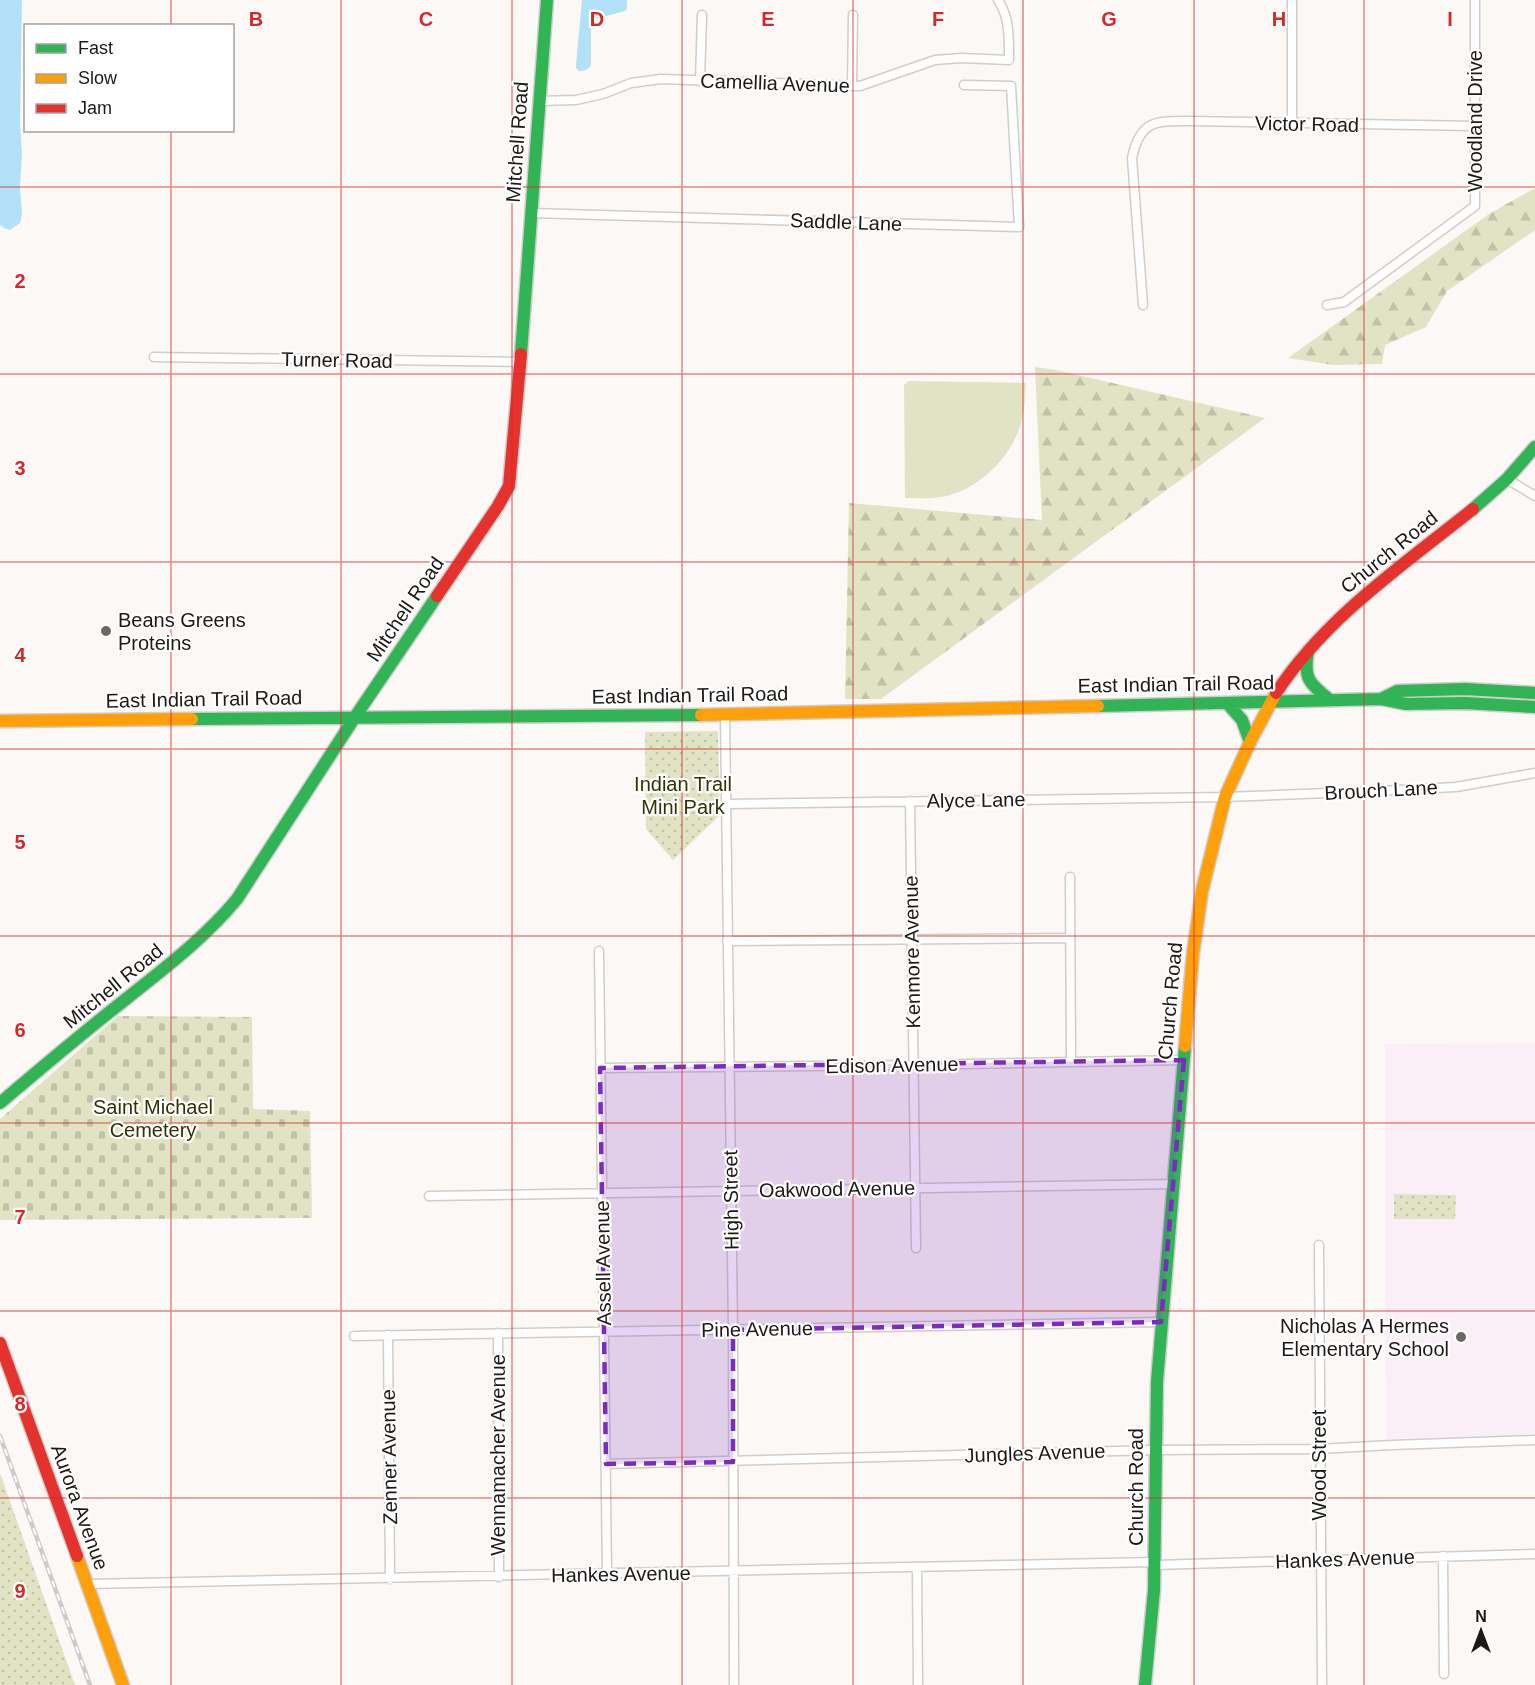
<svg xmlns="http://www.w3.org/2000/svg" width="1535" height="1685" viewBox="0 0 1535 1685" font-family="Helvetica,sans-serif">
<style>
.education{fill:#fbeff7}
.grass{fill:#e1e4c4}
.forest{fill:url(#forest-firs)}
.cemetery{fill:url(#cemetery-stones)}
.park{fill:url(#park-dots)}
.water{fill:#b2e1f7}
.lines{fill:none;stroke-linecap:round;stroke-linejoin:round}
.street-casing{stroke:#d0cdca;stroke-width:11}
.fast-casing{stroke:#d0cdca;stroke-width:15}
.slow-casing{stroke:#d0cdca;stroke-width:15}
.jam-casing{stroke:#d0cdca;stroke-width:15}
.street{stroke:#fefefe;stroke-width:8}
.fast{stroke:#30b455;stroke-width:12}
.slow{stroke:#ff9f0a;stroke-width:12}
.jam{stroke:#e5322d;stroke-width:12}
.rail-casing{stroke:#cccbca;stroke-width:4.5}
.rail{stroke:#fff;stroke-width:2;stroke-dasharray:7;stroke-linecap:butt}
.marked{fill:#7b2cbf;fill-opacity:0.2;stroke:#7b2cbf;stroke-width:4.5;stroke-dasharray:12 8;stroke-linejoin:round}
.grid{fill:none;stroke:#d62828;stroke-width:1.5;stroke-opacity:0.55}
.poi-dot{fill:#6b6764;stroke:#fff;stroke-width:2}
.labels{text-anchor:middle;stroke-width:4.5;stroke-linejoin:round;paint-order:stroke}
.street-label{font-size:20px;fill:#1d1916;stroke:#fff}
.poi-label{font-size:20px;fill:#1d1916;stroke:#fff;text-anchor:start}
.park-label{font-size:20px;fill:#303403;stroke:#fff}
.grid-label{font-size:20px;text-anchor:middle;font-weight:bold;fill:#d62828;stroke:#fff;stroke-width:4.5;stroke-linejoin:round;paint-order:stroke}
</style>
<defs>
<pattern id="forest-firs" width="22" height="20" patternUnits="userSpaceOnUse" patternTransform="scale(1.5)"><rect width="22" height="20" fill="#e1e4c4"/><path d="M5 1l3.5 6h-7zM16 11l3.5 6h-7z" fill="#c1c3a8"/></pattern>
<pattern id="cemetery-stones" width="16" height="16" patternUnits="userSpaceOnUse" patternTransform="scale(1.5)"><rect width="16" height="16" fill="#e1e4c4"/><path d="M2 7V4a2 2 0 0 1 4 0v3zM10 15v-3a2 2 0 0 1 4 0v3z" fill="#c1c3a8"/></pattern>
<pattern id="park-dots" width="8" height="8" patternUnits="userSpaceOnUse" patternTransform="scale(1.5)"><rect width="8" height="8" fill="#e1e4c4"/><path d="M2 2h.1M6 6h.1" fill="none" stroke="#c1c3a8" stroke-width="1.8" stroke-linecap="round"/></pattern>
</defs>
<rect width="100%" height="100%" fill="#fbf8f5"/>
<path class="education" d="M 1535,1043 L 1535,1435 L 1386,1439 L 1385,1044 Z"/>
<path class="grass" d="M 909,381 L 1026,383 C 1025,395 1025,408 1022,420 C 1013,456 979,490 942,497 C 930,499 917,498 905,498 L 904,385 Z"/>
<path class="forest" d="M 1535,188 L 1535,230 L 1447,291 L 1426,327 L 1385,345 L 1382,364 L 1333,365 L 1288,358 L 1489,214 Z
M 1035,367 L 1056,370 L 1265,418 L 881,699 L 845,699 L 849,503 L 1042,520 Z"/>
<path class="cemetery" d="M 118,1016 L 252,1017 L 253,1109 L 310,1111 L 312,1218 L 0,1220 L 0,1119 Z"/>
<path class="park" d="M 718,731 L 720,815 L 673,860 L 646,829 L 645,732 Z
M 1394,1194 L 1456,1195 L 1455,1219 L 1394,1219 Z
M 0,1473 L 75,1685 L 0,1685 Z"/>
<path class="water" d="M 0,0 L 22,0 L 20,125 L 22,153 L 20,186 L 22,215 L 20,223 L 10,230 L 4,228 L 0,225 Z
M 582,0 L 627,0 L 627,9 L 625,11 L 595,19 L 591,23 L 591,64 C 589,70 584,71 579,71 L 576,68 L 576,65 Z"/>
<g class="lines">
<defs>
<path id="street" d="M 700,81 L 702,15
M 852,86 L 853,15
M 539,101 L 576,100 L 603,94 L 631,83 L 661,79 L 860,86 L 935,60 L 961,58 L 1009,60 C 1009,39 1010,18 998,0
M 1292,124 L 1292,0
M 531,213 L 1019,227 L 1011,86 L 964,85
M 1143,305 L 1132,158 C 1140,119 1157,121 1191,121 L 1475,126
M 1327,305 L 1344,302 L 1475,206 L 1475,0
M 154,357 L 520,362
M 1507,479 L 1535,496
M 725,714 L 733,1330 L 734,1685
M 910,801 L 916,1248
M 726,804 L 1225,797 L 1380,791 L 1456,787 L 1535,773
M 1070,877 L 1071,1062
M 727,941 L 1070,938
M 599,951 L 607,1574
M 600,1068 L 913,1065 L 1184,1060
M 429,1196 L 1173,1184
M 1319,1245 L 1322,1685
M 498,1333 L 499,1577
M 388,1335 L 390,1579
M 354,1336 L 1161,1322
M 606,1464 L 1156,1450 L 1319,1449 L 1392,1445 L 1535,1440
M 1443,1556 L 1444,1674
M 1155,1565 L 1535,1554
M 917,1567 L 918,1685
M 88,1584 L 1155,1562"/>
<path id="fast" d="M 521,354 L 547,0
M 1473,509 L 1507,479 L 1535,447
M 1308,652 C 1303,679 1310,684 1330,700
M 1381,699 L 1397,691 L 1465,689 L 1535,693
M 1227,703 L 1242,720 L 1250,742
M 1098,706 L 1381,699 L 1406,704 L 1465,703 L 1535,707
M 192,719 L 701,715
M 0,1103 C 40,1069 80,1035 121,1003 C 162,970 203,940 237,899 L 355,717 L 437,596
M 1145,1685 L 1154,1590 L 1157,1382 L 1185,1046"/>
<path id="slow" d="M 701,715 L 1098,706
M 0,721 L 192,719
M 1185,1046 L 1193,953 L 1202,891 L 1225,797 L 1250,742 L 1276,693
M 77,1556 L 123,1685"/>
<path id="jam" d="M 437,596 L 498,506 L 509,486 L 521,354
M 1276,693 C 1326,617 1403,565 1473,509
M 0,1343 L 77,1556"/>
</defs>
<use href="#street" class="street-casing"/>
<use href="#fast" class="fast-casing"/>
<use href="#slow" class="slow-casing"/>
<use href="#jam" class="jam-casing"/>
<use href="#street" class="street"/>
<use href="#fast" class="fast"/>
<use href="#slow" class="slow"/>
<use href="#jam" class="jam"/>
<defs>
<path id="rail" d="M 0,1436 L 90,1685"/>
</defs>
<use href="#rail" class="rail-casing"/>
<use href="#rail" class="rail"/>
</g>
<path class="marked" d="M 1184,1060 L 1161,1322 L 733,1330 L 733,1462 L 606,1464 L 600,1068 Z"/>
<path class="grid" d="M 171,0 L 171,26M 341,0 L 341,1685M 512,0 L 512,1685M 682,0 L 682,1685M 853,0 L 853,1685M 1023,0 L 1023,1685M 1194,0 L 1194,1685M 1364,0 L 1364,1685M 171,130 L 171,1685M 0,187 L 1535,187M 0,374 L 1535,374M 0,562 L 1535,562M 0,749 L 1535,749M 0,936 L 1535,936M 0,1123 L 1535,1123M 0,1311 L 1535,1311M 0,1498 L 1535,1498"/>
<g class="poi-dot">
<circle cx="106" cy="631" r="6"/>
<circle cx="1461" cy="1337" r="6"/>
</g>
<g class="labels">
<g class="street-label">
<text transform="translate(775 83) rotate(2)" y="7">Camellia Avenue</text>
<text transform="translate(1475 121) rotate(-90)" y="7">Woodland Drive</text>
<text transform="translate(1307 124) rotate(1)" y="7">Victor Road</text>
<text transform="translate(517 142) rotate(-86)" y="7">Mitchell Road</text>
<text transform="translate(846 222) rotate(2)" y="7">Saddle Lane</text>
<text transform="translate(337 360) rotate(1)" y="7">Turner Road</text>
<text transform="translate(1389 552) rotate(-39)" y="7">Church Road</text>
<text transform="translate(405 609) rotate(-56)" y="7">Mitchell Road</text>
<text transform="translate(1176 684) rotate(-1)" y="7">East Indian Trail Road</text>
<text transform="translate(690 695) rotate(-1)" y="7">East Indian Trail Road</text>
<text transform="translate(204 699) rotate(-1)" y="7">East Indian Trail Road</text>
<text transform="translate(1381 790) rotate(-3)" y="7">Brouch Lane</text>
<text transform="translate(976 800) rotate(-1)" y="7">Alyce Lane</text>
<text transform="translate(912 952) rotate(-91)" y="7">Kenmore Avenue</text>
<text transform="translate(113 986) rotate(-39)" y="7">Mitchell Road</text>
<text transform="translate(1170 1001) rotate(-85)" y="7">Church Road</text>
<text transform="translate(892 1065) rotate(-1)" y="7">Edison Avenue</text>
<text transform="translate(837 1189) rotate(-1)" y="7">Oakwood Avenue</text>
<text transform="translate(731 1200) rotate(-91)" y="7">High Street</text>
<text transform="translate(603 1263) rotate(-91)" y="7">Assell Avenue</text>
<text transform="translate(757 1329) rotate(-1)" y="7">Pine Avenue</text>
<text transform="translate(1035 1453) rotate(-2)" y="7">Jungles Avenue</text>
<text transform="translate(498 1455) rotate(-90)" y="7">Wennamacher Avenue</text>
<text transform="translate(389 1457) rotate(-91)" y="7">Zenner Avenue</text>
<text transform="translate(1319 1465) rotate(-90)" y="7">Wood Street</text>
<text transform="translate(1136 1487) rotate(-90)" y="7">Church Road</text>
<text transform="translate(80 1507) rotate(70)" y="7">Aurora Avenue</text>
<text transform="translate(1345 1559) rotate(-2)" y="7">Hankes Avenue</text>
<text transform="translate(621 1574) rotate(-1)" y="7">Hankes Avenue</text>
</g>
<g class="poi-label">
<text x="118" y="627">Beans Greens<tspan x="118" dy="23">Proteins</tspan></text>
<text x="1449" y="1333" text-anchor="end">Nicholas A Hermes<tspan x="1449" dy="23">Elementary School</tspan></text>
</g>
<g class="park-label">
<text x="683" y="791">Indian Trail<tspan x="683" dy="23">Mini Park</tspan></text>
<text x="153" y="1114">Saint Michael<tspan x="153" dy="23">Cemetery</tspan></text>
</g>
</g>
<g class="grid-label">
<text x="256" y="26">B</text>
<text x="426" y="26">C</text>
<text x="597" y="26">D</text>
<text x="768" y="26">E</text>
<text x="938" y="26">F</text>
<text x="1109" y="26">G</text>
<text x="1279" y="26">H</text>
<text x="1450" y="26">I</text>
<text x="20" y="288">2</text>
<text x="20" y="475">3</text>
<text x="20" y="662">4</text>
<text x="20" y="849">5</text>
<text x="20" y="1037">6</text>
<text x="20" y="1224">7</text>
<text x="20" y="1411">8</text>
<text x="20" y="1598">9</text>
</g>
<rect x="24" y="24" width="210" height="108" fill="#ffffff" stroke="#a5a3a2" stroke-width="1.5"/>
<rect x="36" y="44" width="30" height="9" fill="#30b455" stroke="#a5a3a2" stroke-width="1.5"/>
<text x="78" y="54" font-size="18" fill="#1d1916">Fast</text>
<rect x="36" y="74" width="30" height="9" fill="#ff9f0a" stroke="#a5a3a2" stroke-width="1.5"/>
<text x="78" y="84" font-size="18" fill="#1d1916">Slow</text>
<rect x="36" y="104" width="30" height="9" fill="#e5322d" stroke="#a5a3a2" stroke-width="1.5"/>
<text x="78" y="114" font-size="18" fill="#1d1916">Jam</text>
<g transform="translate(1481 1631)" stroke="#ffffff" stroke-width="4.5" paint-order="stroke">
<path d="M0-4.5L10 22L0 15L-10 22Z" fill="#1d1916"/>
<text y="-9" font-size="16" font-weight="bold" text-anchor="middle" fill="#1d1916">N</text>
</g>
</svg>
